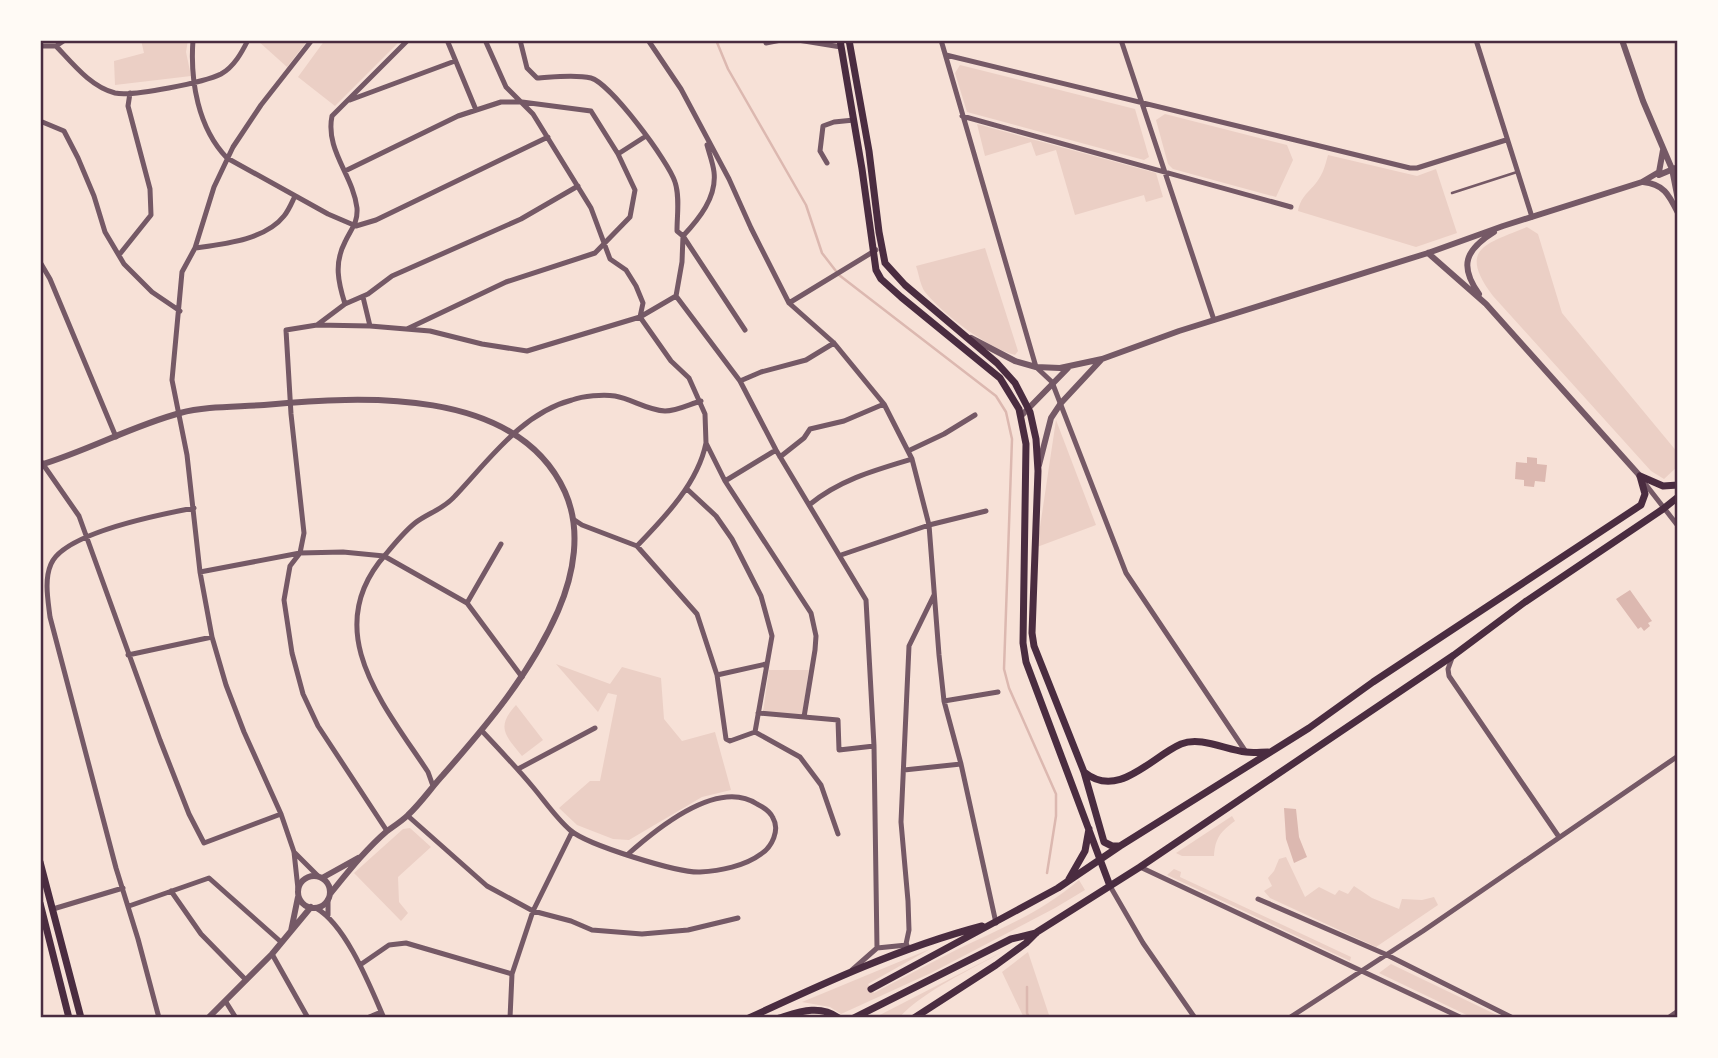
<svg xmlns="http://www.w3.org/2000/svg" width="1718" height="1058" viewBox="0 0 1718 1058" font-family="'Varela Round',sans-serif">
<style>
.green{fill:#ebcfc5}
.water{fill:#dcb8b0}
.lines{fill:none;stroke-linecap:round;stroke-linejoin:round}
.stream{stroke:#dcb8b0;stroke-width:2.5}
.service{stroke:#755966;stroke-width:2.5}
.minor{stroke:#755966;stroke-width:5}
.tertiary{stroke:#755966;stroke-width:6}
.secondary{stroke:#4a2c40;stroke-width:7}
.neatline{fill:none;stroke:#4a2c40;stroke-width:2.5}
</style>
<rect width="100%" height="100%" fill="#f7e1d7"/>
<path class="green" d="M 141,40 L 188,40 L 186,52 L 191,76 L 115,85 L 114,61 L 144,53 Z
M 257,40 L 308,40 L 287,67 Z
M 325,40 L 401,40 L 335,106 L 298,77 Z
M 960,65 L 1135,109 L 1149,157 L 1144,160 L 967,112 L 955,73 Z
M 1165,114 L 1287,145 L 1293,160 L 1276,197 L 1173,169 L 1168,164 L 1156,120 Z
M 977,124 L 1156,173 L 1163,197 L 1146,202 L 1144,195 L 1075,215 L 1056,150 L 1036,156 L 1031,142 L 985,156 Z
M 1328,155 L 1417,176 L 1436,169 L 1457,233 L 1416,247 L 1298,211 C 1301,194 1313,190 1320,177 C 1324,171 1326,162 1328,155 Z
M 1527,227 L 1538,234 L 1562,313 L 1678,453 L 1678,466 L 1664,479 L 1651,471 L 1493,296 C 1457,248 1486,244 1527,227 Z
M 985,248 L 1018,351 L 1015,355 C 986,347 944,315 925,292 C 920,285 919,274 916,266 Z
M 1056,420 L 1096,525 L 1037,547 Z
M 556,664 L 610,684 L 622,667 L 661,678 L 664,719 L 682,741 L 715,732 L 731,790 L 702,797 L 629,840 L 613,839 L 577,825 L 559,808 L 590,781 L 600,781 L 617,695 L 608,693 L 598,712 Z
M 769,670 L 809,670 L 802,716 L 763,712 Z
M 516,705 L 543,740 L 522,756 C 506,736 495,728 516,705 Z
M 1232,816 L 1235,821 C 1221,831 1215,838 1214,856 L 1182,856 L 1176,853 Z
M 410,828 L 431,847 L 398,877 L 399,902 L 408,913 L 401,921 L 354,873 L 403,829 Z
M 1286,857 L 1305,897 L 1319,887 L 1335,895 L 1339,890 L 1348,894 L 1354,886 L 1372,898 L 1399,909 L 1402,899 L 1422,900 L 1434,897 L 1438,905 L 1376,947 L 1270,898 L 1264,891 L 1272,886 L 1268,878 L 1274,871 L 1279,859 Z
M 1174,869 L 1181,872 L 1180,877 L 1351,957 L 1350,961 L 1167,875 Z
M 1079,880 L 1085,890 L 1055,908 L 931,973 L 841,1014 L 830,1007 L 802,1002 L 930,949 L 868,984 L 874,993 C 901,979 928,964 956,950 C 1000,929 1042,912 1079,880 Z
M 1004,951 C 971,970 924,990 899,1018 L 874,1018 Z
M 1028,952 L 1050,1018 L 1024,1018 L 1002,972 Z
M 1391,964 L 1503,1018 L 1473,1018 L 1379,973 Z"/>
<path class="water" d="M 1527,457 L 1537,458 L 1537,464 L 1547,465 L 1545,482 L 1535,481 L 1534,487 L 1524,486 L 1524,480 L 1515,479 L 1516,462 L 1527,463 Z
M 1630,590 L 1652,621 L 1648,623 L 1650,626 L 1644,631 L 1641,627 L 1638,629 L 1616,599 Z
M 1284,808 L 1296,809 L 1299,837 L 1307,857 L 1294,863 L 1286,839 Z"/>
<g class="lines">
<path class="stream" d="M 716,40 L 728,69 L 806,205 L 822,253 L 839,275 L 996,396 L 1006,412 L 1012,439 L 1004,669 L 1009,688 L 1056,794 L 1056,816 L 1047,873
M 1027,987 L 1027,1013 L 1029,1018"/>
<path class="service" d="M 1452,193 L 1517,172"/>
<path class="minor" d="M 193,40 C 190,81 198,128 227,158 L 328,214 L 356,226 L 376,220 L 548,137
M 447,40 L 476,110
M 485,40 L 506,87 L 533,114 L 591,208 L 610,259 L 626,270 L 636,286 L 643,303 L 640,317 L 671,361 L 689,378 L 705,414 L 706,443 L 725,481 L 811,613 L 816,636 L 815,650 L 804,717
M 520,40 L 527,68 L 537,78 C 554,77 575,74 591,78 C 610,83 669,162 675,182 C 680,197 677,215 677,231 L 683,236 L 745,330
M 648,40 L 681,89 L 729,179 L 751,228 L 789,303 L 834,343 L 884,404 L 912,459 L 929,525 L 939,655 L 944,701 L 961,764 L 996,923
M 798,40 L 841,47
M 941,40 L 1036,367 L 1052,382 L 1126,573 L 1246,752
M 1121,40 L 1214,320
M 1476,40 L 1532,217
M 766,43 L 781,40
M 40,46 L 56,46 L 65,40
M 56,46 C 73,64 91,87 115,93 C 133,97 205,82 221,74 C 234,67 242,52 248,40
M 946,55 L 1410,168 L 1417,168 L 1506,140
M 350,100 L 455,61
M 962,116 L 1291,207
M 40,121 L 64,131 L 78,158 L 94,196 L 105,232 L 124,264 L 152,292 L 180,311
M 618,154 L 646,136
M 827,163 L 820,151 L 823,126 L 834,122 L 854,120
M 345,171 L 458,116 L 501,102 L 522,102 L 591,111 L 618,154 L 635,190 L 630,217 L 595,253 L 506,282 L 409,328
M 683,236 L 682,262 L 676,296 L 740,381 L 776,450 L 866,600 L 874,746 L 877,948
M 683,236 C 699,219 717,197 714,172 C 713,163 709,153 707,145
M 195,248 C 224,244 265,240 284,216 C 289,210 292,202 295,196
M 119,255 L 151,215 L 150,189 L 128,106 L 130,93
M 40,262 L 50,279 L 116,437
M 363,297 L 370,326
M 789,303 L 876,250
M 345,304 C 338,282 334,263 345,242 C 351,229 358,223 357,208 C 353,175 325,150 332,116 L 408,40
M 317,325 L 345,304 L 368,294 L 392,276 L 521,219 L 578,186
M 740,381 L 761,372 L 806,360 L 834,343
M 908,451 L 944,434 L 975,415
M 780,457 L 804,438 L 810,429 L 844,421 L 884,404
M 40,460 L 79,516 L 160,740 L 189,814 L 204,843 L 281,814
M 725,481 L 776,450
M 1643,481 L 1678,526
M 687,489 L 716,516 L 732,539 L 761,596 L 772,636 L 755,732 L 800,757 L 821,785 L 838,834
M 809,505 C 839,480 875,470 912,459
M 573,519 L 582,525 L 637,546 L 697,614 L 717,675 L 766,664
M 637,546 C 665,517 698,483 706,443
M 841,555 L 929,525 L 986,511
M 200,572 L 300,553 L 343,552 L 384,556 L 467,603 L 522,677
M 467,603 L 501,544
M 128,655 L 212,637
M 1452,658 L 1448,669 L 1449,676 L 1559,837
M 717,675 L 726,739 L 730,741 L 755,732
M 944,701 L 998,692
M 758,713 L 838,720 L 839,750 L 874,746
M 482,731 C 499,749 516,767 532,786 C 544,800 556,818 570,830 C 587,845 678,873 700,872 C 720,871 745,866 761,854 C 772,847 780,830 773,818 C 770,811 763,807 757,804 C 718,778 656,829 627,855
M 518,769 L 595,728
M 904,770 L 961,764
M 433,786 L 428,772 C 384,705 318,630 386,554 C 395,543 405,531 415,523 C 428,513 444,509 455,496 C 489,460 522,413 572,400 C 583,396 603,394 615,396 C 632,399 647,410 665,411 C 677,411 690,404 701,401
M 408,816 L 487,886 L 533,911 L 571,921 L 592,930 L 642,934 L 688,930 L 738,918
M 387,831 L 318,726 L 303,694 L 292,653 L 284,600 L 290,566 L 300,553 L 304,533 L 291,414 L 286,330 L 317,325 L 370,326 L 430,331 L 482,344 L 527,351 L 640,317 L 676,296
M 294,852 L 318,876
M 1140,867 L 1462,1018
M 1110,886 L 1143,943 L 1195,1018
M 298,889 L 294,852 L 281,814 L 244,732 L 226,685 L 212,637 L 200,572 L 187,455 L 172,380 L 182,272 L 195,248 L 214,187 L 233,147 L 261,105 L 312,40
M 171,891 L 201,934 L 246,980
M 1258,899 L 1385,954 L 1513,1018
M 129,906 L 209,878 L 281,942
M 316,908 C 346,925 370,986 384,1018
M 53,909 L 123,888
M 328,915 L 328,899
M 906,944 L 909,930 L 908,901 L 901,822 L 909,646 L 934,595
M 272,954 L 308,1018
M 360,965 L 389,945 L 406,943 L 512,974
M 852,970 L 877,948 L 907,945
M 226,1002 L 236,1018
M 159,1018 L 138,939 L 116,868 L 50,617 C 48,600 44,580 51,564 C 64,533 162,514 194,508
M 367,1018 L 381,1012
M 510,1018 L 512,974 L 533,911 L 572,832
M 1289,1018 L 1423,931 L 1678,756
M 1668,1018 L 1678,1011"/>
<path class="tertiary" d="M 1622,40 L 1643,101 L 1672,169 L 1678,200
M 1659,175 L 1678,167
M 1643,182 C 1664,184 1669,195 1678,213
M 1428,253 L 1486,304 L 1640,476
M 1479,294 C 1459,266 1465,250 1494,232
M 971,338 L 1015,361 L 1036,367 L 1060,368 L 1102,359 L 1179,331 L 1428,253 L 1503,226 L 1642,182 L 1659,172 L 1663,150
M 1021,416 L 1068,368
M 40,465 C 87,451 132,426 180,413 C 206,406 237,407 264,405 C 361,396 517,386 565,492 C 582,530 574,574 558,611 C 531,673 487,725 443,775 C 431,788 421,803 408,815 C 402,821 394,826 387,831 C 365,850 348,872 330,894
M 1039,465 L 1051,418 L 1061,403 L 1101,360
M298 892a16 16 0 1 1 32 0a16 16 0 1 1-32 0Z
M 322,878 L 358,858
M 291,931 L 298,897
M 208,1018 L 272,954 L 311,907"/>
<path class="secondary" d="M 840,40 L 862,169 L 876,270 L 881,279 L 901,297 L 1000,378 L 1019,409 L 1026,444 L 1023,643 L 1026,662 L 1110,886
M 849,40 L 869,151 L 879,232 L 885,263 L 905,285 L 997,363 L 1015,383 L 1030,412 L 1036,439 L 1038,471 L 1032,633 L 1034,646 L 1084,772 L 1104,842 L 1112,846 L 1119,846
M 1640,476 L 1663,486 L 1678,485
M 1084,772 C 1118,800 1151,757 1181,744 C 1201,736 1226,750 1246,752 C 1253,753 1261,752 1268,752
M 40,862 L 81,1018
M 1069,879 L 1085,851 L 1089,829
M 40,903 L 69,1018
M 871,989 L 1058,888 L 1120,846 L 1309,728 L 1373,682 L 1641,505 L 1645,494 L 1640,476
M 749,1018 C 824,983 902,947 982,926
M 779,1018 C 799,1012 819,1004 839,1018
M 854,1018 L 1011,939 L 1036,933
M 914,1018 L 996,965 L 1026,943 L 1037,932 L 1140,867 L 1454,655 L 1525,602 L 1663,509 L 1678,497"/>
</g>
<rect width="1718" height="1058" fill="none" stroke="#fffaf5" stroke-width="84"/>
<rect x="42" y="42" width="1634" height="974" class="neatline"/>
</svg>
